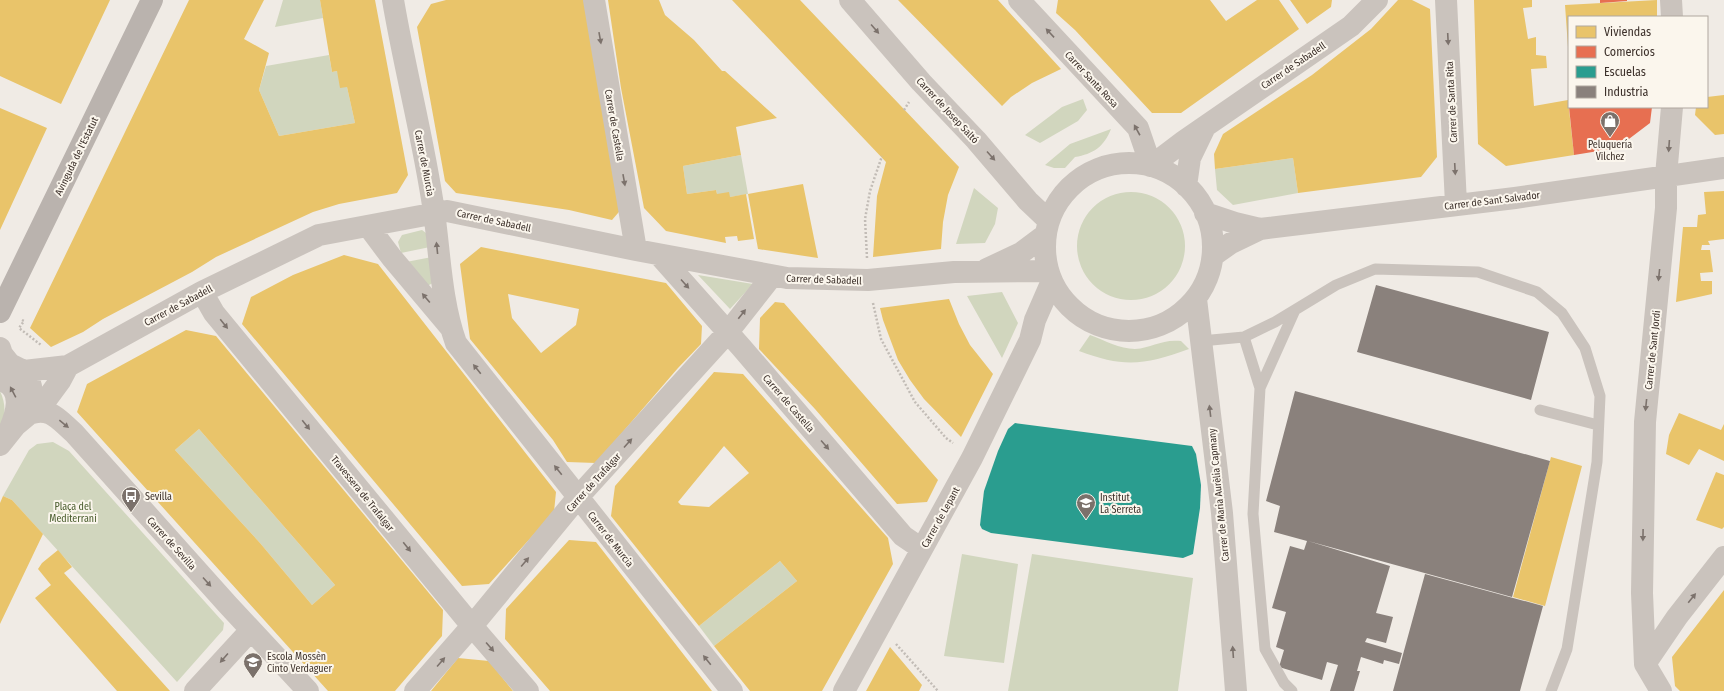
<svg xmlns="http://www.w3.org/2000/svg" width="1724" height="691" viewBox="0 0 1724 691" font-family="'Fira Sans Condensed',sans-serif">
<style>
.green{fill:#d1d6be}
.homes{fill:#e9c46a;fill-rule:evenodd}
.shops{fill:#e76f51}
.schools{fill:#2a9d8f}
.industry{fill:#8a817c}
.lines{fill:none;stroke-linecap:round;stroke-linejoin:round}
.path{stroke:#c2bcb6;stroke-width:2.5;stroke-dasharray:2 2;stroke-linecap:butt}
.lane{stroke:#cac3bd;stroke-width:11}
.street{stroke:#cac3bd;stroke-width:22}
.secondary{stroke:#bab3ae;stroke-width:22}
.oneway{fill:#7c726c}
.labels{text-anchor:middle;stroke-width:4;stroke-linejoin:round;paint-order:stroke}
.street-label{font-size:10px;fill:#3c302a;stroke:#fbf6ed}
.poi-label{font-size:10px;fill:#3c302a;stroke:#fbf6ed;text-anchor:start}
.park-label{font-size:10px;fill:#485c2c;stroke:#fbf6ed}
</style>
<rect width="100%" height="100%" fill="#f0ebe5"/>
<path class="green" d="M 283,0 L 320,0 L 323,18 L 275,27 Z
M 329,55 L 332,72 L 337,71 L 347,87 L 355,123 L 279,136 L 259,90 L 266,66 Z
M 1083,99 L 1087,110 L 1078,121 L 1040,143 L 1025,135 L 1062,107 Z
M 1111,129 C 1104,147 1093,154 1075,157 L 1065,168 L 1054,168 L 1045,165 L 1070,144 Z
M 741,155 L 748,194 L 730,197 L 717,194 L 716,190 L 687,194 L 683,166 Z
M 1293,158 L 1298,193 L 1233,205 L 1217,190 L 1215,169 Z
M 974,188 L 998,208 L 995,224 L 985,243 L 956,244 Z
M1077 246a54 54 0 1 1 108 0a54 54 0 1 1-108 0Z
M 422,230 L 430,236 L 430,247 L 401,253 L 398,242 L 402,235 Z
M 432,257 L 433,283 L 425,287 L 406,262 Z
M 698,275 L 753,284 L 730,309 Z
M 1002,292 L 1018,323 L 1002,358 L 967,296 Z
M 1090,335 C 1104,340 1120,349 1135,349 C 1152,348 1161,339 1181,341 L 1189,349 C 1145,365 1124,368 1079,351 Z
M 0,391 C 6,404 6,416 0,428 Z
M 199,429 L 335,585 L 312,605 L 260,543 L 175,450 Z
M 53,442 L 69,451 L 224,623 L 223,630 L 177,682 L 12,500 L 3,496 L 29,450 L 37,444 Z
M 962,554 L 1018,564 L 1004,663 L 944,656 Z
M 1032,554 L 1193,578 L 1178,691 L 1008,691 Z
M 780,561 L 797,581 L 714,646 L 699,626 Z"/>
<path class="homes" d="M 0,0 L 110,0 L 61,104 L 0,76 Z
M 189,0 L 264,0 L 244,39 L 269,53 L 259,90 L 279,136 L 355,123 L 347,87 L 340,88 L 337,71 L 332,72 L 320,0 L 375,0 L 408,175 L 397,193 L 339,204 L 313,212 L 216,257 L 192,272 L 103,319 L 83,332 L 51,347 L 30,328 Z
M 446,0 L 586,0 L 624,206 L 612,220 L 569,210 L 456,193 L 445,181 L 417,27 L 431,4 Z
M 608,0 L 659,0 L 665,15 L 694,40 L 722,71 L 725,71 L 777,118 L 736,127 L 741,155 L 683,166 L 687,194 L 716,190 L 717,194 L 729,192 L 730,197 L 746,194 L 754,239 L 738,241 L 737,236 L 725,237 L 726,243 L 666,231 L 644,208 L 621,88 Z
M 732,0 L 800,0 L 959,167 L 948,195 L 943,222 L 941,249 L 873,257 L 877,196 L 886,162 Z
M 898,0 L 998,0 L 1061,69 L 1032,83 L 1011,97 L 1002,106 Z
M 1058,0 L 1210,0 L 1226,21 L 1257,0 L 1279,0 L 1299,29 L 1181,113 L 1152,113 L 1075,30 L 1056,13 Z
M 1290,0 L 1332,0 L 1331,7 L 1307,24 Z
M 1398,0 L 1412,0 L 1430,9 L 1437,157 L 1421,177 L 1298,193 L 1293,158 L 1215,169 L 1214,154 L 1223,134 L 1312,75 L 1371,29 Z
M 1474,0 L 1532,0 L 1532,7 L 1523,8 L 1528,39 L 1536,37 L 1536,55 L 1546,56 L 1547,68 L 1531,69 L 1534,106 L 1568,100 L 1574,155 L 1506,166 L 1478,144 Z
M 1657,0 L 1657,17 L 1569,17 L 1568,47 L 1565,5 Z
M 1724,95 L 1724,134 L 1715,135 L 1695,115 L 1696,107 L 1707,107 L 1707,97 Z
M 0,108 L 47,128 L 0,230 Z
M 803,184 L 818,258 L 758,249 L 748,194 Z
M 1724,191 L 1724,239 L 1708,241 L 1710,245 L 1702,245 L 1701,250 L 1710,250 L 1713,272 L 1700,273 L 1701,281 L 1712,281 L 1712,294 L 1676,302 L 1683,227 L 1697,227 L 1698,215 L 1706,214 L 1704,192 Z
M 481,247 L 666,283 L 702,326 L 701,344 L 678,368 L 596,463 L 567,462 L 553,440 L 470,339 L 460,264 ZM 508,294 L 579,309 L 576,325 L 541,353 L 512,318 Z
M 344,255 L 378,264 L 556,492 L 554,512 L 489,584 L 462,586 L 242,324 L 251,297 L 293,275 Z
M 949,299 L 959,324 L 970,345 L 993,374 L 961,437 L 924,399 L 910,380 L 898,360 L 883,320 L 880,308 Z
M 775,302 L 784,303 L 938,480 L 927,502 L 897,504 L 815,409 L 759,349 L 760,318 Z
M 186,330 L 216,336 L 443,610 L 442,636 L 395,691 L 328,691 L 77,412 L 87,384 ZM 199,429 L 335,585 L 312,605 L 260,543 L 175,450 Z
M 714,372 L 743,374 L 888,538 L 893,564 L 822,691 L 750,691 L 714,646 L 797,581 L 780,561 L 699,626 L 611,516 L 615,486 ZM 724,446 L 749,473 L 709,507 L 681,505 L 678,502 Z
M 1679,413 L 1721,430 L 1724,424 L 1724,461 L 1699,449 L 1689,465 L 1666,454 L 1669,435 Z
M 1551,457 L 1582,466 L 1545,606 L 1513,597 Z
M 1716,472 L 1724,475 L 1724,527 L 1722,529 L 1696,520 Z
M 3,496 L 12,500 L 43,534 L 0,624 L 0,503 Z
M 569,540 L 596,542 L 712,691 L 550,691 L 505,639 L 506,609 Z
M 58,550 L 72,567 L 64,573 L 170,691 L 117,691 L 35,598 L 51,585 L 38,569 L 42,563 Z
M 1724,590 L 1724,691 L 1680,691 L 1675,686 L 1672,657 Z
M 890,647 L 922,685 L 919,691 L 866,691 Z
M 458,658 L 489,661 L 513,691 L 431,691 Z"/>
<path class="shops" d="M 1600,0 L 1627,0 L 1627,1 L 1600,3 Z
M 1569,107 L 1652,107 L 1650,123 L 1617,148 L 1574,155 Z"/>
<path class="schools" d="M 1015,423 L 1192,446 L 1196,454 L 1201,485 L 1200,508 L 1193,554 L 1183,558 L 991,533 L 982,529 L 980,525 L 984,491 L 998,451 L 1008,429 Z"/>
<path class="industry" d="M 1376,285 L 1549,332 L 1531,400 L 1357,352 Z
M 1295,391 L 1550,461 L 1512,597 L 1308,541 L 1390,566 L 1376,613 L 1393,617 L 1386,643 L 1367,638 L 1365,642 L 1402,653 L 1399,664 L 1384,660 L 1383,664 L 1361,657 L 1357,671 L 1360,671 L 1354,691 L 1330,691 L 1338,665 L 1327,662 L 1322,680 L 1279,667 L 1284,650 L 1276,647 L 1286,612 L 1272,608 L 1290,546 L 1304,550 L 1307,541 L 1274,532 L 1280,506 L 1266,501 Z
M 1425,574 L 1543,606 L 1520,691 L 1393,691 Z"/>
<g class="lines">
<path class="path" d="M 904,110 L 909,102
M 867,258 L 865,219 L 870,191 L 882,156
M 873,303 L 881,339 L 915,402 L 946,438 L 953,443
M 22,320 L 24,321 L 19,328 L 41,345
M 896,644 L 938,691"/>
<path class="lane" d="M 1244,337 L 1260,388 L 1253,514 L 1265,649 L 1284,683 L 1292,691
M 1201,341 L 1244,337 L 1275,322 L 1336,285 L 1375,269 L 1478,272 L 1537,292 L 1562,313 L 1585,348 L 1600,396 L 1597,462 L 1567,649 L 1551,691
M 1260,388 L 1295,310
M 1540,410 L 1598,425"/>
<path class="street" d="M 393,0 C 405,71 424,141 434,212 C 440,255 441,301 456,343 L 732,691
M 594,0 L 636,250
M 850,0 L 921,82 L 976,140 L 1028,201 L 1047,219
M 1019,0 L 1138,128 L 1151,166
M 1446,0 L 1456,204
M 1671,0 L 1672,17
M1045 247a84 84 0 1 1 168 0a84 84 0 1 1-168 0Z
M 1151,166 L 1184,141 L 1351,26 L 1377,0
M 1186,186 L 1190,158 L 1205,127
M 1205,213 L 1235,223 L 1260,229
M 368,226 L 392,258 L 450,327
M 659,255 L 741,347 L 903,536 L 922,549
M 1214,255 L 1231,243 L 1260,229 L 1515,198 L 1724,168
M 987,269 L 1021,253 L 1045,235
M 202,292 L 214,313 L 472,626 L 528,691
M 1196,299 L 1222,513 L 1236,691
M 0,348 L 2,354 L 10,364 L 24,371 L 68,366 L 202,292 L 319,235 L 447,211 L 636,250 L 787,278 L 868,280 L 954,272 L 1048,271
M 24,371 C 34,385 33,398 29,414
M 0,380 C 26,388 16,416 8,433
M 29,414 C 50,406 59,420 74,433 L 228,605 L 308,691
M 0,445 L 16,425 L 46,400 L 60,381 L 68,366
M 1645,664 L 1677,617 L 1724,557
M 195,691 L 251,630
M 415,691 L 472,626 L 579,496 L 728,332 L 772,276
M 844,691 L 972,458 L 1030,340 L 1035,320 L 1052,281
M 1661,691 L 1645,664 L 1642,593 L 1645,422 L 1666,208 L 1666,176 L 1672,107"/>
<path class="secondary" d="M 0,312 L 152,0"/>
</g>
<defs><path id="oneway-solid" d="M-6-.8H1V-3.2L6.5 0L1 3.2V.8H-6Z"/></defs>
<g class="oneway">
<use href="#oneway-solid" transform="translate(875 29) rotate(49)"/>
<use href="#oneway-solid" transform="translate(1050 33) rotate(-133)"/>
<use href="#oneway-solid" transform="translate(600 38) rotate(80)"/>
<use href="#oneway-solid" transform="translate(1448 39) rotate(87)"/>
<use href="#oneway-solid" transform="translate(1137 130) rotate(-119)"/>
<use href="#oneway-solid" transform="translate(1669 146) rotate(94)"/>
<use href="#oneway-solid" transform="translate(991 156) rotate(48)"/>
<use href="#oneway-solid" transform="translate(1455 169) rotate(87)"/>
<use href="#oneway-solid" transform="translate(624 180) rotate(80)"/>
<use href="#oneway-solid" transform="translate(437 248) rotate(-96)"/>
<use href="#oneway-solid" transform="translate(1659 275) rotate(96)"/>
<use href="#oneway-solid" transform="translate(685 284) rotate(48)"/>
<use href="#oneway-solid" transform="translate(426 298) rotate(-130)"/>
<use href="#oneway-solid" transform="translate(742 314) rotate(-52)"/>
<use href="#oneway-solid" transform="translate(224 324) rotate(51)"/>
<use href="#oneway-solid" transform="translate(477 369) rotate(-129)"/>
<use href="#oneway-solid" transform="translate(13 392) rotate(-118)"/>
<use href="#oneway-solid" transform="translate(1646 405) rotate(96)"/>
<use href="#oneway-solid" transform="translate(1210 411) rotate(-97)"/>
<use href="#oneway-solid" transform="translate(64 424) rotate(39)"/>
<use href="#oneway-solid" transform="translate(306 425) rotate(51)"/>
<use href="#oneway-solid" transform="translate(628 443) rotate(-48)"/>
<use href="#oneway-solid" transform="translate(825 445) rotate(49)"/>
<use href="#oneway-solid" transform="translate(558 470) rotate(-129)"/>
<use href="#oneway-solid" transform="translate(1643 535) rotate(91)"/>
<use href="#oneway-solid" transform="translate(407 547) rotate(51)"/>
<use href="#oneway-solid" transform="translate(525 562) rotate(-50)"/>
<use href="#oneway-solid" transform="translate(207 582) rotate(48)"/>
<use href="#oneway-solid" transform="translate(1692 598) rotate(-51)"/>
<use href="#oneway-solid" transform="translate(490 647) rotate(49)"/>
<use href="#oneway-solid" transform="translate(1233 652) rotate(-94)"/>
<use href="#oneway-solid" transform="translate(224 658) rotate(131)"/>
<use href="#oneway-solid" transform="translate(707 660) rotate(-129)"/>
<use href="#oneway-solid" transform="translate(441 662) rotate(-49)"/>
</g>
<defs>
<symbol id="shop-pin" viewBox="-11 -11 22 30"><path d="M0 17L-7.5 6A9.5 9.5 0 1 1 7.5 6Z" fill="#7b716b" stroke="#fbf6ed"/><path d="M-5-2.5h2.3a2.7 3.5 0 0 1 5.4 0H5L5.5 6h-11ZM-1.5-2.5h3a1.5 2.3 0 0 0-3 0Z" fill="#fff"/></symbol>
<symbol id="bus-pin" viewBox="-11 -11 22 30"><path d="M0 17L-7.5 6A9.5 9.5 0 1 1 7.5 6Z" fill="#7b716b" stroke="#fbf6ed"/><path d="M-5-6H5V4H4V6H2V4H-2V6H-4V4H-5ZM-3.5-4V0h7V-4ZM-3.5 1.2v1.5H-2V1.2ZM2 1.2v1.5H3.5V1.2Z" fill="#fff"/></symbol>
<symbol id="school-pin" viewBox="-11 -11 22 30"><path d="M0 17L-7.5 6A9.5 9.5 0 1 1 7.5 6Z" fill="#7b716b" stroke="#fbf6ed"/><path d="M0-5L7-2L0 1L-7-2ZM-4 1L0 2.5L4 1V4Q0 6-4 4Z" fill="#fff"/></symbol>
</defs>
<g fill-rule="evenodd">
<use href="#shop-pin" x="1599" y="110" width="22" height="30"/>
<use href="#bus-pin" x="120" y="485" width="22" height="30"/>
<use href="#school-pin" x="1075" y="492" width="22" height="30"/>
<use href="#school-pin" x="242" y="651" width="22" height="30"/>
</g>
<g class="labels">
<g class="street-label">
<text transform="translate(1293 65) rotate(-34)" y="4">Carrer de Sabadell</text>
<text transform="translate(1092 79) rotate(47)" y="4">Carrer Santa Rosa</text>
<text transform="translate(1451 102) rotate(-93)" y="4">Carrer de Santa Rita</text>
<text transform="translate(948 110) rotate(47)" y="4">Carrer de Josep Saltó</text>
<text transform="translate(615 125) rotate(80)" y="4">Carrer de Castella</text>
<text transform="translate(76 156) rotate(-64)" y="4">Avinguda de l'Estatut</text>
<text transform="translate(425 163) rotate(79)" y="4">Carrer de Murcia</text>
<text transform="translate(1492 200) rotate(-7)" y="4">Carrer de Sant Salvador</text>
<text transform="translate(494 220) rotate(12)" y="4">Carrer de Sabadell</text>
<text transform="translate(824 279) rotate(2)" y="4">Carrer de Sabadell</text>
<text transform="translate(178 305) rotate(-28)" y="4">Carrer de Sabadell</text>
<text transform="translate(1652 350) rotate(-84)" y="4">Carrer de Sant Jordi</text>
<text transform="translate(789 403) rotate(49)" y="4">Carrer de Castella</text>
<text transform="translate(593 482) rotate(-48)" y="4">Carrer de Trafalgar</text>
<text transform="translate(363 493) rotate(51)" y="4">Travessera de Trafalgar</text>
<text transform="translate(1218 495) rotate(-96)" y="4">Carrer de Maria Aurèlia Capmany</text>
<text transform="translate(940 517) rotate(-61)" y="4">Carrer de Lepant</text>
<text transform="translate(611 539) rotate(52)" y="4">Carrer de Murcia</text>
<text transform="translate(172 543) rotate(48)" y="4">Carrer de Sevilla</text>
</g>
<g class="poi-label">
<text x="1610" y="148" text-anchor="middle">Peluquería<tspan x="1610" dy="12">Vilchez</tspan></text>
<text x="145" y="500">Sevilla</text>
<text x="1100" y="501">Institut<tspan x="1100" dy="12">La Serreta</tspan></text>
<text x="267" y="660">Escola Mossèn<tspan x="267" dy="12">Cinto Verdaguer</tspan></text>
</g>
<g class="park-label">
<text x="73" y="510">Plaça del<tspan x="73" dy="12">Mediterrani</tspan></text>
</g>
</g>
<rect x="1568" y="16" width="140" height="92" fill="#fbf6ed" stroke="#afa79f"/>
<rect x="1576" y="26" width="20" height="12" fill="#e9c46a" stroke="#afa79f"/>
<text x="1604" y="36" font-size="12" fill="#3c302a">Viviendas</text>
<rect x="1576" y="46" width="20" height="12" fill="#e76f51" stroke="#afa79f"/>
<text x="1604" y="56" font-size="12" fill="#3c302a">Comercios</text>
<rect x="1576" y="66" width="20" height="12" fill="#2a9d8f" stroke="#afa79f"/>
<text x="1604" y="76" font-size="12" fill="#3c302a">Escuelas</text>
<rect x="1576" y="86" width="20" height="12" fill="#8a817c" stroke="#afa79f"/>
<text x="1604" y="96" font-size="12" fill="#3c302a">Industria</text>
</svg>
